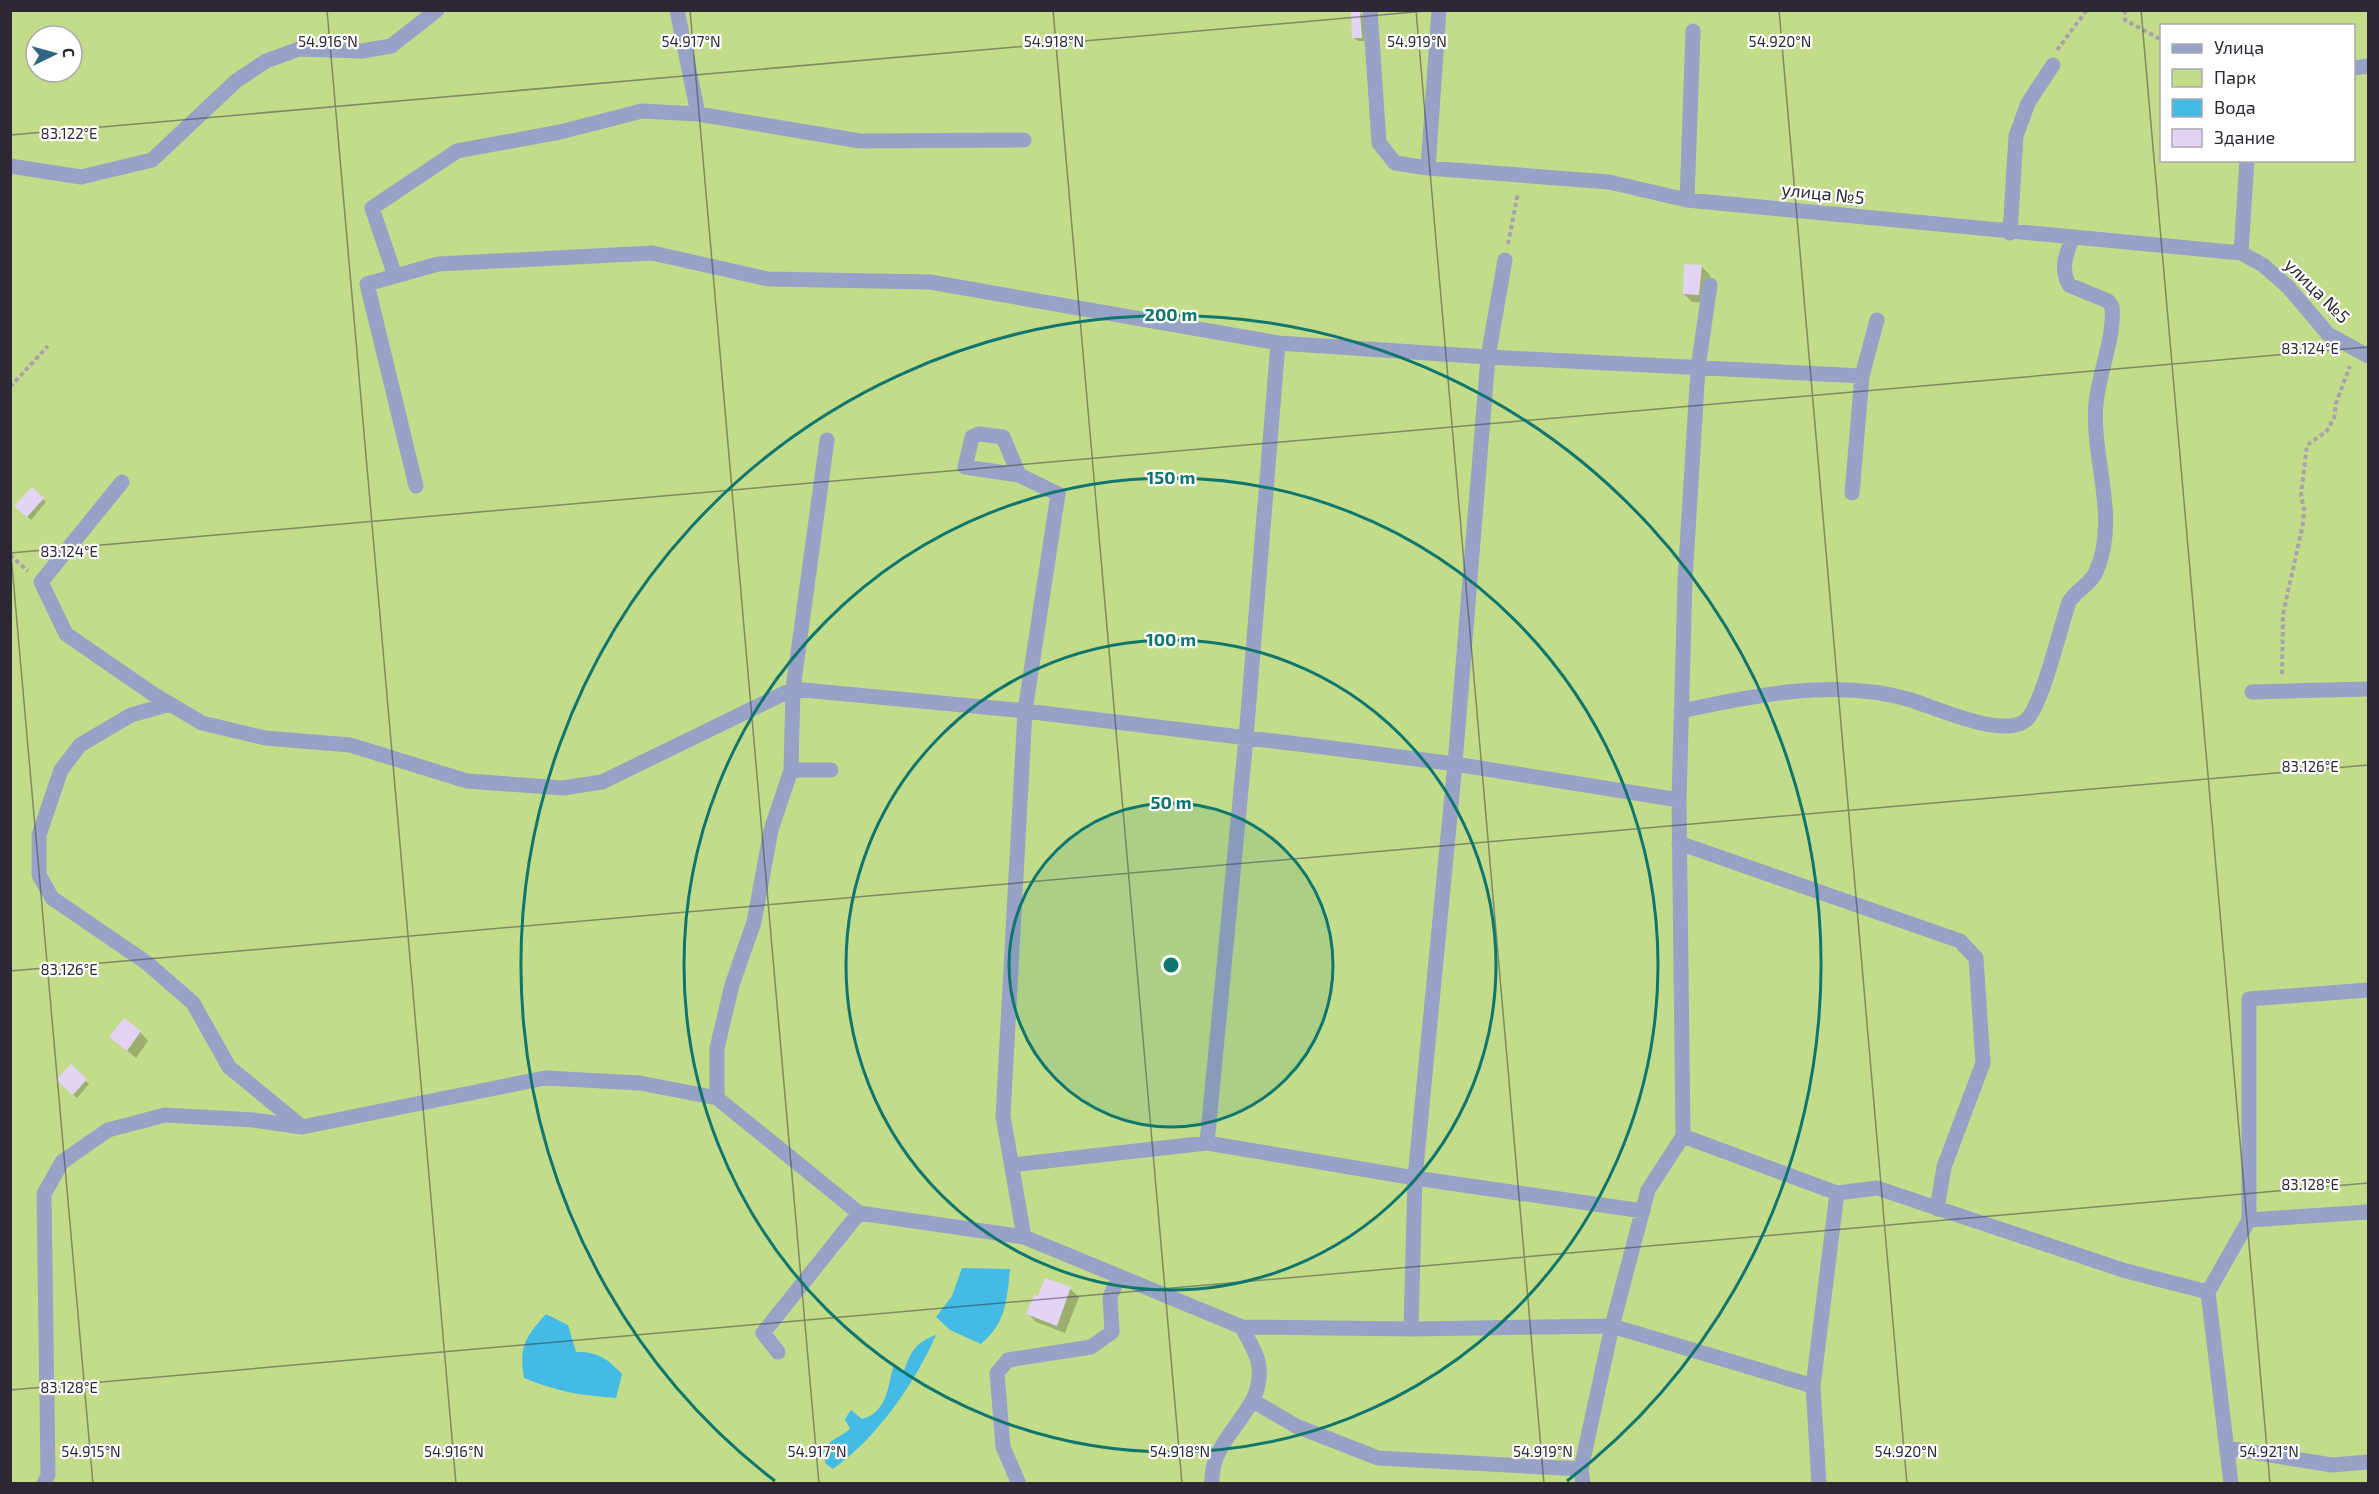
<svg xmlns="http://www.w3.org/2000/svg" width="2379" height="1494" viewBox="0 0 2379 1494" font-family="'Exo 2',sans-serif">
<style>
.green{fill:#c2dc8a;fill-rule:evenodd}
.water{fill:#44bbe4}
.shadow{fill:#0003}
.building{fill:#e3d4f5}
.lines{fill:none;stroke-linecap:round;stroke-linejoin:round}
.path{stroke:#a8a4ad;stroke-width:4;stroke-dasharray:4.5 3;stroke-linecap:butt}
.minor{stroke:#98a2c6;stroke-width:15}
.ticks{fill:none;stroke:#2d2834;stroke-width:1.5;stroke-opacity:0.45}
.ring{fill:none;stroke:#0f766e;stroke-width:3}
.labels{text-anchor:middle;stroke-width:4.5;stroke-linejoin:round;paint-order:stroke}
.street-label{font-size:18px;fill:#2d2834;stroke:#fff}
.ticks-label{font-size:15px;text-anchor:middle;fill:#2d2834;stroke:#fff;stroke-width:4.5;stroke-linejoin:round;paint-order:stroke}
.centre{fill:#0f766e;stroke:#fff;stroke-width:3}
.ring-label{font-size:18px;text-anchor:middle;font-weight:bold;fill:#0f766e;stroke:#fff;stroke-width:4.5;stroke-linejoin:round;paint-order:stroke}
</style>
<rect width="100%" height="100%" fill="#fcf9ff"/>
<path class="green" d="M 10,11 L 2368,11 L 2368,1483 L 11,1483 ZM 2162,26 L 2354,26 L 2354,160 L 2162,160 ZM 36,36 L 72,36 L 72,72 L 36,72 Z"/>
<path class="water" d="M 962,1268 L 1010,1269 C 1007,1300 1006,1323 981,1344 L 950,1330 L 936,1317 L 952,1296 Z
M 546,1314 L 568,1325 L 576,1352 C 597,1351 608,1359 622,1374 L 616,1398 C 583,1396 555,1391 524,1378 C 519,1347 525,1337 546,1314 Z
M 936,1335 C 915,1383 876,1439 833,1469 L 826,1464 L 822,1451 C 829,1440 839,1438 850,1429 L 845,1419 L 851,1410 L 862,1419 C 886,1413 888,1388 893,1367 L 904,1371 C 911,1351 916,1342 936,1335 Z"/>
<path class="shadow" d="M 1360,13 L 1364,17 L 1365,41 L 1358,41 L 1354,38 Z
M 1686,266 L 1702,267 L 1710,275 L 1707,303 L 1692,302 L 1684,294 Z
M 32,489 L 46,502 L 31,520 L 16,506 Z
M 140,1032 L 148,1041 L 136,1058 L 111,1037 Z
M 71,1067 L 89,1084 L 77,1098 L 58,1080 Z
M 1070,1289 L 1079,1297 L 1065,1333 L 1036,1322 L 1028,1314 L 1039,1298 Z"/>
<path class="building" d="M 1351,12 L 1360,12 L 1362,38 L 1352,38 Z
M 1684,264 L 1702,265 L 1699,295 L 1683,294 Z
M 32,487 L 44,498 L 27,517 L 14,506 Z
M 124,1018 L 141,1031 L 127,1051 L 109,1037 Z
M 71,1064 L 87,1079 L 73,1095 L 56,1080 Z
M 1045,1278 L 1071,1287 L 1057,1326 L 1026,1314 L 1034,1295 L 1038,1296 Z"/>
<g class="lines">
<path class="path" d="M 2125,10 L 2125,20 L 2162,40
M 2057,50 L 2087,10
M 1508,244 L 1518,193
M 10,387 L 48,346
M 10,555 L 28,571
M 2282,674 L 2283,614 L 2303,524 L 2304,509 L 2301,495 L 2307,445 L 2326,432 L 2334,418 L 2336,403 L 2350,366"/>
<path class="minor" d="M 677,10 L 698,114
M 1370,10 L 1379,143 L 1395,163 L 1428,168 L 1609,182 L 1687,200 L 2241,253 L 2263,265 L 2289,288 L 2328,334 L 2368,356
M 2354,68 L 2368,66
M 10,166 L 81,177 L 152,160 L 236,81 L 266,61 L 299,49 L 362,51 L 391,46 L 437,10
M 1428,168 L 1439,10
M 1687,200 L 1693,31
M 2010,233 L 2016,136 L 2028,103 L 2053,65
M 2241,253 L 2247,160
M 395,276 L 372,208 L 457,151 L 560,132 L 642,111 L 698,114 L 860,141 L 1024,140
M 1019,475 L 1003,437 L 979,434 L 972,437 L 965,467 L 1019,475 L 1058,494 L 1025,711 L 1003,1116 L 1024,1237
M 122,482 L 41,582 L 66,634 L 153,694 L 202,723 L 265,738 L 350,745 L 467,781 L 563,788 L 602,782 L 793,689 L 1025,711 L 1323,747 L 1455,764 L 1679,800
M 416,486 L 367,284 L 438,264 L 652,253 L 768,279 L 930,282 L 1278,343 L 1488,357 L 1862,376
M 1852,493 L 1862,376 L 1877,320
M 2252,692 L 2368,689
M 170,704 L 131,715 L 80,745 L 61,770 L 39,835 L 39,875 L 52,898 L 147,963 L 193,1003 L 229,1067 L 301,1126
M 1681,711 C 1755,695 1836,678 1911,700 C 1936,708 2002,738 2025,721 C 2042,708 2060,627 2069,602 C 2076,590 2090,585 2096,572 C 2120,517 2091,459 2096,403 C 2099,373 2115,336 2112,307 L 2108,301 L 2069,285 C 2060,268 2066,256 2072,238
M 791,770 L 831,770
M 1679,843 L 1960,941 L 1976,958 L 1983,1063 L 1944,1167 L 1937,1209
M 717,1098 L 717,1048 L 732,985 L 754,922 L 771,830 L 791,770 L 793,689 L 827,440
M 1683,1136 L 1837,1193 L 1813,1386 L 1819,1484
M 1207,1143 L 1246,738 L 1278,343
M 1012,1165 L 1207,1143 L 1415,1178 L 1643,1211
M 1837,1193 L 1877,1188 L 2126,1271 L 2208,1292
M 2249,1220 L 2368,1212
M 1411,1329 L 1415,1178 L 1455,764 L 1488,357 L 1505,260
M 778,1352 L 763,1333 L 859,1213
M 1255,1402 L 1296,1426 L 1378,1458 L 1581,1469
M 2227,1448 L 2332,1465 L 2368,1462
M 44,1484 L 48,1475 L 44,1194 L 62,1162 L 108,1130 L 165,1115 L 253,1120 L 302,1127 L 545,1078 L 640,1083 L 717,1098 L 859,1213 L 1024,1237 L 1242,1327 L 1411,1329 L 1612,1326 L 1813,1386
M 1019,1484 L 1003,1447 L 997,1373 L 1008,1360 L 1091,1347 L 1112,1332 L 1110,1297 L 1119,1276
M 1212,1484 C 1209,1433 1269,1412 1258,1361 C 1255,1350 1247,1338 1242,1327
M 1583,1484 L 1581,1469 L 1612,1326 L 1648,1190 L 1683,1136 L 1679,800 L 1685,580 L 1698,368 L 1710,285
M 2231,1484 L 2208,1292 L 2249,1220 L 2249,999 L 2368,990"/>
</g>
<path class="ticks" d="M 327,10 L 456,1484M 690,10 L 819,1484M 1053,10 L 1182,1484M 1416,10 L 1544,1484M 1779,10 L 1907,1484M 2141,10 L 2270,1484M 10,135 L 1437,10M 10,543 L 93,1484M 10,553 L 2368,347M 10,971 L 2368,765M 10,1390 L 2368,1183"/>
<circle cx="1171" cy="965" r="162" fill="#0f766e" fill-opacity=".12"/>
<g class="ring">
<circle cx="1171" cy="965" r="162"/>
<circle cx="1171" cy="965" r="325"/>
<circle cx="1171" cy="965" r="487"/>
<path d="M775 1481A650 650 0 1 1 1567 1481"/>
</g>
<g class="labels">
<g class="street-label">
<text transform="translate(1823 194) rotate(6)" y="6">улица №5</text>
<text transform="translate(2317 291) rotate(45)" y="6">улица №5</text>
</g>
</g>
<g class="ticks-label">
<text x="328" y="47">54.916°N</text>
<text x="691" y="47">54.917°N</text>
<text x="1054" y="47">54.918°N</text>
<text x="1417" y="47">54.919°N</text>
<text x="1780" y="47">54.920°N</text>
<text x="69" y="139">83.122°E</text>
<text x="2310" y="354">83.124°E</text>
<text x="69" y="557">83.124°E</text>
<text x="2310" y="772">83.126°E</text>
<text x="69" y="975">83.126°E</text>
<text x="2310" y="1190">83.128°E</text>
<text x="69" y="1393">83.128°E</text>
<text x="91" y="1457">54.915°N</text>
<text x="454" y="1457">54.916°N</text>
<text x="817" y="1457">54.917°N</text>
<text x="1180" y="1457">54.918°N</text>
<text x="1543" y="1457">54.919°N</text>
<text x="1906" y="1457">54.920°N</text>
<text x="2269" y="1457">54.921°N</text>
</g>
<circle cx="1171" cy="965" r="9" class="centre"/>
<g class="ring-label">
<text x="1171" y="321">200 m</text>
<text x="1171" y="484">150 m</text>
<text x="1171" y="646">100 m</text>
<text x="1171" y="809">50 m</text>
</g>
<rect width="2379" height="1494" fill="none" stroke="#2d2834" stroke-width="24"/>
<rect x="2160" y="24" width="195" height="138" fill="#ffffff" stroke="#aba9ae" stroke-width="1.5"/>
<rect x="2172" y="44" width="30" height="9" fill="#98a2c6" stroke="#aba9ae" stroke-width="1.5"/>
<text x="2214" y="54" font-size="18" fill="#2d2834">Улица</text>
<rect x="2172" y="69" width="30" height="18" fill="#c2dc8a" stroke="#aba9ae" stroke-width="1.5"/>
<text x="2214" y="84" font-size="18" fill="#2d2834">Парк</text>
<rect x="2172" y="99" width="30" height="18" fill="#44bbe4" stroke="#aba9ae" stroke-width="1.5"/>
<text x="2214" y="114" font-size="18" fill="#2d2834">Вода</text>
<rect x="2172" y="129" width="30" height="18" fill="#e3d4f5" stroke="#aba9ae" stroke-width="1.5"/>
<text x="2214" y="144" font-size="18" fill="#2d2834">Здание</text>
<g transform="translate(54 54) rotate(85)"><circle r="28" fill="#ffffff" stroke="#aba9ae" stroke-width="1.5"/>
<path d="M0-4.5L10 22L0 15L-10 22Z" fill="#2d667f"/>
<text y="-9" font-size="16" font-weight="bold" text-anchor="middle" fill="#2d2834">С</text>
</g>
</svg>
